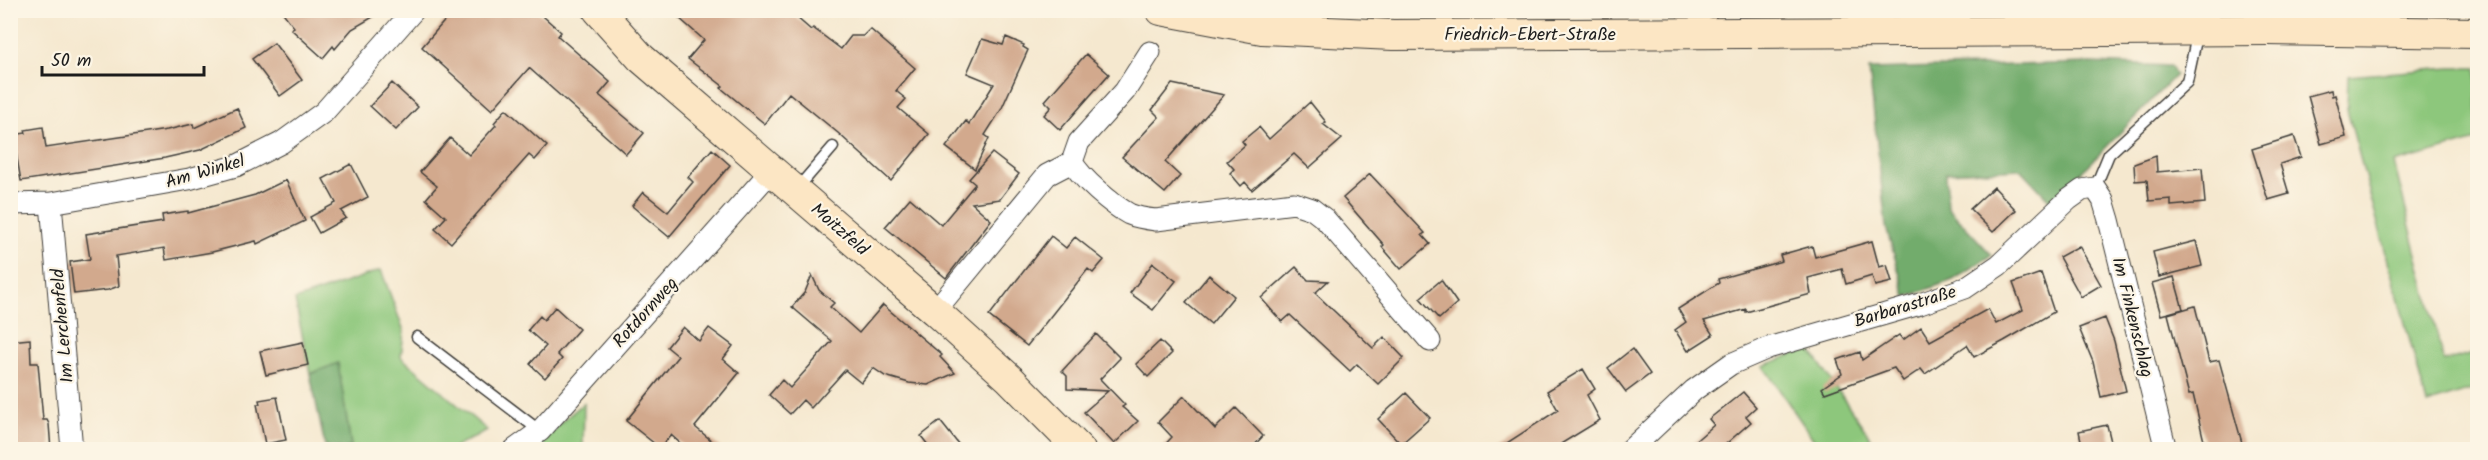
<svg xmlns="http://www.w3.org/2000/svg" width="2488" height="460" viewBox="0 0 2488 460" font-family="Kalam,sans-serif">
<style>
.green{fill:#8dc77c;stroke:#54724c;stroke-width:1.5}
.forest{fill:#72ac6c;stroke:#476444;stroke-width:1.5}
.building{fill:#d2a98d}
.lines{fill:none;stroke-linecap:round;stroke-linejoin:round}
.service-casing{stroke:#3d3b37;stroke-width:13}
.minor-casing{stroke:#3d3b37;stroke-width:23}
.secondary-casing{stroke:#3d3b37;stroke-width:32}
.service{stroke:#fff;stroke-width:10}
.minor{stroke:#fff;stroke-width:21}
.secondary{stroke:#fce6c4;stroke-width:30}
.labels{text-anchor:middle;stroke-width:4.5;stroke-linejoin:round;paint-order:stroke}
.street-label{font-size:18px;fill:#1c1c1c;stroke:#fcf5e5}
</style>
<rect width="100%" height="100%" fill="#fcf5e5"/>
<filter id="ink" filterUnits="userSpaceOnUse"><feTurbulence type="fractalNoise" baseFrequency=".0167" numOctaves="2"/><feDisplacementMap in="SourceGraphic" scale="12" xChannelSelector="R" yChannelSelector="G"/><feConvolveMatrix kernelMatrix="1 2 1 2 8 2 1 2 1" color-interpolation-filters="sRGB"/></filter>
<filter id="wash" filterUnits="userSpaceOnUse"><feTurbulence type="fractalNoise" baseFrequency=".008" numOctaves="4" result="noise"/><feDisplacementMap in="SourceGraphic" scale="24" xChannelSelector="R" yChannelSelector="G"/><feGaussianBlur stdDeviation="1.35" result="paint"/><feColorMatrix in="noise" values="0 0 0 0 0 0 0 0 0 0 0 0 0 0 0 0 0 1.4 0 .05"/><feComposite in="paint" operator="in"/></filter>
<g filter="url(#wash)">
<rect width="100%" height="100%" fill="#f5e8cf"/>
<path class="green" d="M 2451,68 L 2477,68 L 2477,140 L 2394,163 L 2444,361 L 2477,352 L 2477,388 L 2427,404 L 2347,110 L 2348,76 Z
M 381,270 L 404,331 L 401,357 L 487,430 L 452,449 L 346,449 L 351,446 L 338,364 L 310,374 L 295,300 Z
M 1809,348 L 1874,443 L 1854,449 L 1820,449 L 1763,366 Z
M 584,403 L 583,449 L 528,450 Z"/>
<path class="forest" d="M 2089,63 L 2171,66 L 2176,75 L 2091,163 L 2050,201 L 2020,169 L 1946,173 L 1948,208 L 1992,255 L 1953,280 L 1906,297 L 1886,227 L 1869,69 Z
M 338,363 L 351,446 L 346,449 L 325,446 L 310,374 Z"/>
<g id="blocks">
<path class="building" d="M 281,10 L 385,10 L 352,29 L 335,49 L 333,46 L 323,58 L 291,29 L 294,27 Z
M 454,10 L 536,10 L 561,32 L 558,36 L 610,82 L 599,95 L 644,133 L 626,154 L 529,68 L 492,110 L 422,47 Z
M 670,10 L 788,10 L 811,30 L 813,28 L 841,49 L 851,36 L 863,36 L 870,29 L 915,68 L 896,91 L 906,99 L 898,108 L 929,134 L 891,181 L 838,133 L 789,93 L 765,124 L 721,88 L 723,86 L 688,59 L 704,40 Z
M 1006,37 L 1024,45 L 1023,47 L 1028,50 L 1001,110 L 985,135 L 989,138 L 975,169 L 946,147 L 966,121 L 969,124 L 994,84 L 967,73 L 982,39 L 1003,45 Z
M 274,43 L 302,80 L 280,96 L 252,59 Z
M 1086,54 L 1109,74 L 1060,130 L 1044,115 L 1051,107 L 1045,101 Z
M 392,83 L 418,107 L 396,130 L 370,106 Z
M 1172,84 L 1224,95 L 1165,162 L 1180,176 L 1165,193 L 1122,157 L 1159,117 L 1152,110 Z
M 2331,90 L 2332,96 L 2335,95 L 2346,137 L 2321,144 L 2308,96 Z
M 1310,102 L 1326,122 L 1323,124 L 1342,139 L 1309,168 L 1294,154 L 1252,190 L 1245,182 L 1241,186 L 1230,173 L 1234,169 L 1227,161 L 1245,145 L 1242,141 L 1259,127 L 1269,139 Z
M 237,108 L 246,128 L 200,150 L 165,158 L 21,181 L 13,135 L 26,133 L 25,130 L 43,127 L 46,148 L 167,130 L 193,124 L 194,128 Z
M 506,109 L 547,146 L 535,160 L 529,155 L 451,243 L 435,229 L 446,217 L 426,199 L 437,186 L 420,172 L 450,138 L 469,155 L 496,125 L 494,123 Z
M 2294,136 L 2301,157 L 2280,164 L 2289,194 L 2268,200 L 2252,149 Z
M 712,149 L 730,165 L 669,237 L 632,206 L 643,192 L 668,212 L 693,182 L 688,177 Z
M 992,153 L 1019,174 L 1000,199 L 972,203 L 991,220 L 946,278 L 885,227 L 910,198 L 941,225 L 975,184 L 969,179 Z
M 2156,156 L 2157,172 L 2202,168 L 2205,203 L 2171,206 L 2171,199 L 2149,201 L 2147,180 L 2135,181 L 2134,164 Z
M 351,164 L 368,197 L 341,211 L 346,218 L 319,233 L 310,217 L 336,203 L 323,179 Z
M 1370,174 L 1425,233 L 1422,235 L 1430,244 L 1401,269 L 1382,247 L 1384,245 L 1343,198 Z
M 286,180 L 305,221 L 257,244 L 256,241 L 212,252 L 166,260 L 164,248 L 116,256 L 119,286 L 108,290 L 74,294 L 70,262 L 90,259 L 86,234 L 163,222 L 162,215 L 188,211 L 188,213 L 255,195 Z
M 1994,187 L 2016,210 L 1993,232 L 1970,209 Z
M 1051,236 L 1066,248 L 1075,237 L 1104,260 L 1093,273 L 1088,269 L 1027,346 L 989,316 Z
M 1872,241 L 1879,267 L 1887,265 L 1892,282 L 1875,286 L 1872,276 L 1846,284 L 1842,269 L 1808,278 L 1811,294 L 1746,312 L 1746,309 L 1704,321 L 1713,335 L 1688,351 L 1675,330 L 1686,322 L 1678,309 L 1719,283 L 1718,279 L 1782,261 L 1780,255 L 1812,246 L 1815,257 Z
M 2196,241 L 2202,266 L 2159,277 L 2153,252 Z
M 2079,246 L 2101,285 L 2081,297 L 2059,257 Z
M 1153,263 L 1176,281 L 1153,310 L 1130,293 Z
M 1296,267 L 1308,280 L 1328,281 L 1315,293 L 1373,348 L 1384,337 L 1404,358 L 1378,384 L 1357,364 L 1350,371 L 1290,315 L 1282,322 L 1261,298 Z
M 2041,273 L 2054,312 L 2004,341 L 1974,357 L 1967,345 L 1925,374 L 1921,369 L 1903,381 L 1894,368 L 1825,393 L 1822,388 L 1842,374 L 1837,360 L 1860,352 L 1862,360 L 1899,335 L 1903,340 L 1921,327 L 1930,341 L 1988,309 L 1996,324 L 2023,310 L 2013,283 Z
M 812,275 L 819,290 L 834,303 L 830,307 L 859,333 L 883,305 L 942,355 L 940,357 L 955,373 L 928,385 L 909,383 L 885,376 L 873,368 L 861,383 L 845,370 L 811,408 L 803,400 L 790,414 L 769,395 L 782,380 L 790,388 L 832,341 L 792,307 L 805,292 Z
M 1209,275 L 1234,296 L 1211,324 L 1186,303 Z
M 2174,277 L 2183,309 L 2161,315 L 2152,283 Z
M 1441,280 L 1457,303 L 1439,319 L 1420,298 Z
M 2195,306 L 2209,362 L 2219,360 L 2244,450 L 2206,450 L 2193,394 L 2189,395 L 2168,314 Z
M 555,307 L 579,329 L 557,354 L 562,359 L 545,378 L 530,364 L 546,346 L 528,330 L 540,316 L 544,320 Z
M 2105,318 L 2114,341 L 2126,391 L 2101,397 L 2093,362 L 2079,328 Z
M 683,327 L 699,341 L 709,328 L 733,346 L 723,359 L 739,373 L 695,427 L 723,450 L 688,450 L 671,435 L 660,448 L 626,421 L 678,356 L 667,347 Z
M 1096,334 L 1120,358 L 1100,379 L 1125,405 L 1122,407 L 1138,421 L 1114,444 L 1084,412 L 1108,391 L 1067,389 L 1067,376 L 1062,371 Z
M 30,339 L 31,363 L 38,363 L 43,420 L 47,420 L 49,424 L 51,450 L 10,448 L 10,341 Z
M 1160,341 L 1172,353 L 1148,377 L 1136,364 Z
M 303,342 L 308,365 L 266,375 L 260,351 Z
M 1632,349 L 1650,374 L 1626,392 L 1608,368 Z
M 1583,369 L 1595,389 L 1587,395 L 1600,420 L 1551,450 L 1496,450 L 1558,410 L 1547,391 Z
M 1743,392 L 1756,407 L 1746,416 L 1751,422 L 1719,450 L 1685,450 L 1714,425 L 1709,419 Z
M 1406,393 L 1430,418 L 1401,444 L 1378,419 Z
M 1184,396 L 1215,429 L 1236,408 L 1263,436 L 1250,450 L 1160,450 L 1172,437 L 1158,422 Z
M 277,397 L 286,440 L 265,444 L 257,404 L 260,404 L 259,400 Z
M 940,421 L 963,450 L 932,450 L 921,436 Z
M 2107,425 L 2113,450 L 2083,450 L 2079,431 Z"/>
</g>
</g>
<g filter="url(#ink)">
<use href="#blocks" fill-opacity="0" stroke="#3d3b37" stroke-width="1.5"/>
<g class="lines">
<defs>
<path id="service" d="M 2095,188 L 2109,154 L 2187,82 L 2198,31
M 796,190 L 833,147
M 417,337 L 540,431"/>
<path id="minor" d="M 2330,30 L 2331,10
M 1072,162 C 1082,179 1111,204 1129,214 C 1138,218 1147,219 1156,220 L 1294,203 L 1312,209 L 1325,219 L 1430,341
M 51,203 L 72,450
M 10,204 L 51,203 L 189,179 L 236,166 L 281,143 L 324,112 L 414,10
M 935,311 L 1047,175 L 1072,162 L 1079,142 L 1125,91 L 1150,52
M 514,450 L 540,431 L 772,170
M 1630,450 L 1694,390 L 1731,364 L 1768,348 L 1920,304 L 1965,288 L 1999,265 L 2068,200 L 2082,190 L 2095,188 L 2103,200 L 2109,220 L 2166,450"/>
<path id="secondary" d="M 598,10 L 641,58 L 935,311 L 1010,379 L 1080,450
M 1161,10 L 1262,29 L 1393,35 L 2268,30 L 2478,33"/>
</defs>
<use href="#service" class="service-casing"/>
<use href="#minor" class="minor-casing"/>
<use href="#secondary" class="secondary-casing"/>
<use href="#service" class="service"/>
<use href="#minor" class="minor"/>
<use href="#secondary" class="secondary"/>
</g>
</g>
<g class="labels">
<g class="street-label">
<text x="1530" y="40">Friedrich-Ebert-Straße</text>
<text transform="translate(205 171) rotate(-16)" y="6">Am Winkel</text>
<text transform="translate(840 229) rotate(41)" y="6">Moitzfeld</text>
<text transform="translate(1905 306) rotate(-17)" y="6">Barbarastraße</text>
<text transform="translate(645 312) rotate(-48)" y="6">Rotdornweg</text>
<text transform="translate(2133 317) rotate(76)" y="6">Im Finkenschlag</text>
<text transform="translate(62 326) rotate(-95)" y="6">Im Lerchenfeld</text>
</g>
</g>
<rect width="2488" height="460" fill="none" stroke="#fcf5e5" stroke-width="36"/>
<path d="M42 66v9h162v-9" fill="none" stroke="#1c1c1c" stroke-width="3"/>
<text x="51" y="66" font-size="18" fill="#1c1c1c" stroke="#fcf5e5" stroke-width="4.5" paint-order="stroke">50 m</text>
</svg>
